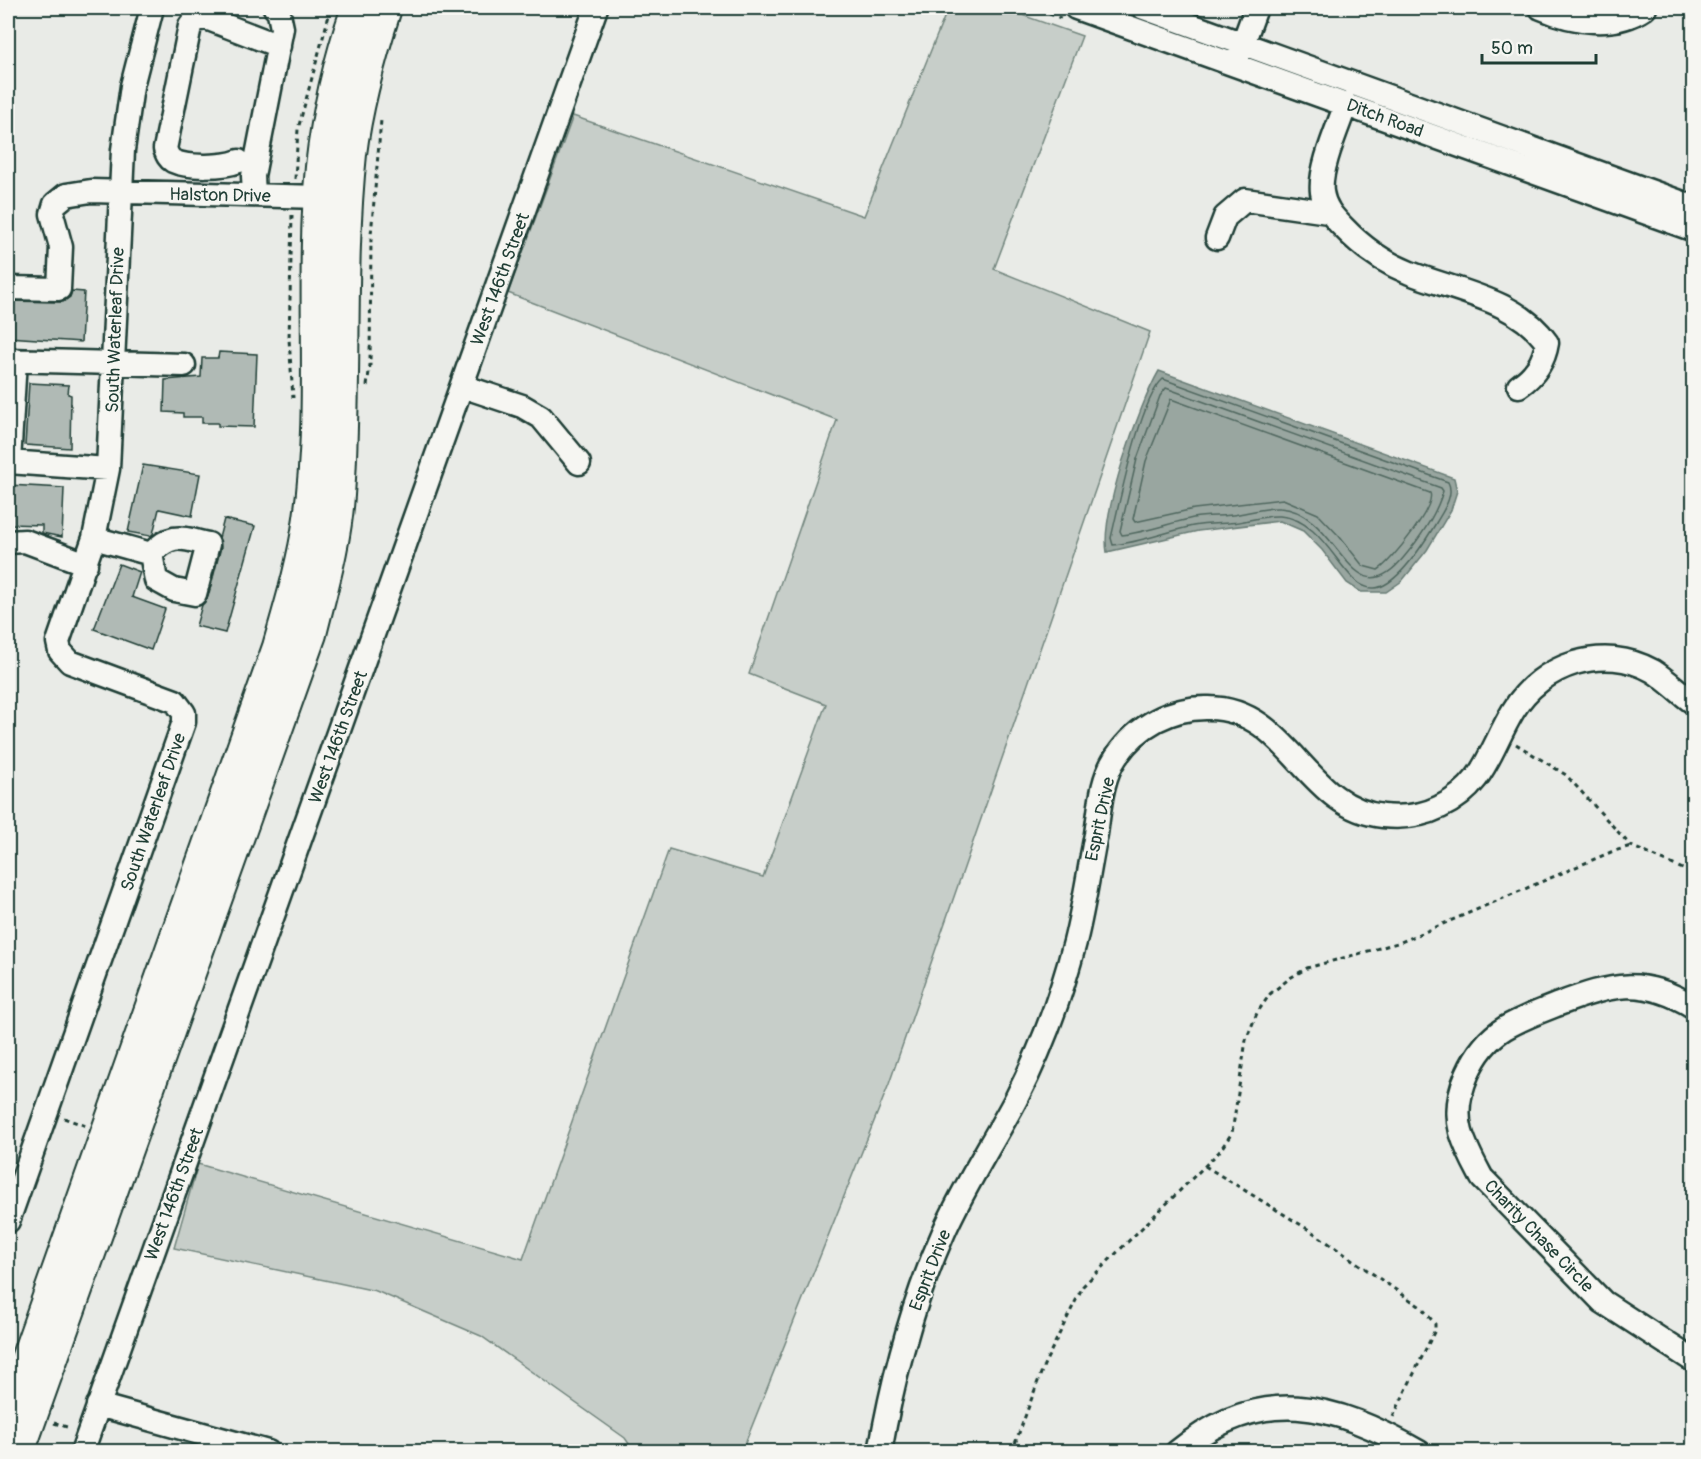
<svg xmlns="http://www.w3.org/2000/svg" width="1701" height="1459" viewBox="0 0 1701 1459" font-family="Pangolin,sans-serif">
<style>
.green{fill:#c7cec9;stroke:#73867e;stroke-width:1.5}
.water{fill:#99a6a0;stroke:#687c75;stroke-width:1.5}
.lines{fill:none;stroke-linecap:round;stroke-linejoin:round}
.shore{stroke:#50675f;stroke-width:1.5}
.building{fill:#b0bab5;stroke:#1f3d34;stroke-width:1.5}
.minor-casing{stroke:#1f3d34;stroke-width:27}
.major-casing{stroke:#1f3d34;stroke-width:34}
.path{stroke:#1f3d34;stroke-width:3;stroke-dasharray:4.5 4.5;stroke-linecap:butt}
.minor{stroke:#f6f6f2;stroke-width:22}
.major{stroke:#f6f6f2;stroke-width:30}
.labels{text-anchor:middle;stroke-width:4.5;stroke-linejoin:round;paint-order:stroke}
.street-label{font-size:18px;fill:#1f3d34;stroke:#f6f6f2}
</style>
<rect width="100%" height="100%" fill="#e9ebe7"/>
<filter id="ink" filterUnits="userSpaceOnUse"><feTurbulence type="fractalNoise" baseFrequency=".0167" numOctaves="2"/><feDisplacementMap in="SourceGraphic" scale="12" xChannelSelector="R" yChannelSelector="G"/><feConvolveMatrix kernelMatrix="1 2 1 2 8 2 1 2 1" color-interpolation-filters="sRGB"/></filter>
<g filter="url(#ink)">
<path class="green" d="M 948,8 L 1002,8 L 1082,36 L 994,269 L 1150,332 L 889,1084 L 742,1451 L 634,1451 L 625,1438 L 481,1336 L 376,1291 L 174,1248 L 198,1164 L 523,1259 L 669,849 L 763,877 L 826,704 L 749,674 L 837,420 L 508,293 L 573,116 L 864,216 Z"/>
<path class="water" d="M 1159,371 L 1454,478 L 1457,491 L 1451,510 L 1427,550 L 1402,581 L 1386,592 L 1361,592 L 1347,583 L 1322,550 L 1303,531 L 1280,521 L 1198,531 L 1107,552 C 1100,515 1139,405 1159,371 Z"/>
<g class="lines">
<path class="shore" d="M 1163,379 L 1448,482 C 1455,495 1443,511 1436,523 C 1348,671 1351,521 1280,516 C 1267,515 1252,520 1239,522 C 1224,524 1208,523 1193,526 C 1168,531 1139,543 1113,545 L 1111,538 C 1119,505 1140,399 1163,379 Z
M 1166,388 L 1441,488 L 1443,491 C 1436,515 1420,538 1404,557 C 1350,623 1340,511 1280,508 C 1267,507 1252,512 1239,514 C 1224,517 1208,515 1193,518 C 1170,523 1146,532 1122,535 L 1120,531 L 1137,459 L 1160,396 Z
M 1171,399 L 1430,493 C 1436,506 1391,562 1378,570 L 1363,566 L 1339,536 L 1318,514 L 1283,499 L 1194,509 L 1135,522 L 1133,519 L 1146,461 Z"/>
</g>
<path class="building" d="M 72,291 L 84,292 L 81,342 L 8,337 L 8,301 L 63,302 L 70,297 Z
M 219,352 L 257,354 L 254,427 L 218,426 L 218,423 L 202,423 L 202,417 L 183,417 L 183,413 L 164,412 L 165,380 L 201,377 L 202,358 L 218,358 Z
M 29,383 L 69,385 L 68,394 L 71,395 L 70,448 L 25,445 Z
M 143,465 L 200,474 L 192,516 L 159,509 L 153,534 L 150,536 L 128,532 Z
M 8,485 L 64,488 L 62,537 L 42,533 L 42,525 L 8,524 Z
M 224,519 L 255,526 L 225,633 L 196,626 L 202,605 L 208,597 L 221,547 L 219,538 Z
M 119,564 L 140,572 L 132,597 L 165,609 L 151,650 L 94,629 Z"/>
<g class="lines">
<defs>
<path id="minor" d="M 1076,8 L 1694,230
M 1144,8 L 1694,207
M 1541,8 C 1573,22 1614,29 1645,8
M 1238,57 L 1256,8
M 1346,104 C 1338,127 1319,169 1322,192 C 1324,207 1333,217 1343,227 C 1361,246 1385,263 1410,273 C 1456,291 1518,300 1547,343 C 1544,362 1535,375 1519,386
M 239,161 C 224,167 188,168 173,161 C 168,158 167,154 165,149 L 190,26 L 195,20 L 206,18 L 279,46
M 254,195 L 253,176 L 282,28 L 278,9 L 275,8
M 1217,238 L 1225,217 L 1245,200 L 1328,212
M 8,288 L 59,289 L 61,247 L 52,214 L 55,204 L 66,195 L 91,191 L 319,197
M 8,360 L 184,365
M 462,386 L 522,406 L 541,417 L 579,463
M 8,462 L 108,469
M 9,462 L 15,360
M 94,538 L 151,554 L 156,580 L 174,590 L 195,594 L 208,544 C 181,538 172,532 151,554
M 8,542 L 25,541 L 86,564
M 1694,1007 C 1643,976 1612,984 1559,1004 C 1541,1011 1522,1018 1505,1028 C 1473,1048 1451,1096 1461,1132 C 1466,1149 1474,1163 1482,1178 L 1603,1302 L 1694,1361
M 8,1221 L 184,722 L 184,713 L 175,701 L 70,662 L 60,651 L 58,642 L 94,538 L 108,469 L 123,150 L 132,86 L 152,8
M 98,1405 L 268,1452
M 82,1452 L 596,8
M 880,1452 C 893,1377 912,1304 943,1234 C 963,1188 992,1144 1016,1099 C 1042,1048 1061,997 1075,942 C 1084,906 1089,870 1096,834 C 1100,808 1101,779 1116,757 C 1138,725 1171,707 1209,708 C 1290,709 1305,808 1383,816 C 1402,818 1422,816 1440,807 C 1485,786 1490,749 1513,711 C 1541,664 1604,643 1653,671 C 1667,680 1680,693 1694,703
M 1177,1452 C 1261,1383 1333,1403 1419,1452"/>
<path id="major" d="M 8,1410 L 278,647 C 290,605 303,562 309,518 C 325,402 310,284 321,167 C 327,113 339,60 357,8
M 19,1452 L 311,634 C 322,589 336,542 339,495 C 347,382 339,267 351,154 C 357,104 371,55 386,8"/>
</defs>
<use href="#minor" class="minor-casing"/>
<use href="#major" class="major-casing"/>
<path class="path" d="M 1032,8 L 1061,18
M 295,179 L 298,129 L 331,8
M 292,215 L 289,339 L 293,398
M 367,386 L 370,365 L 371,235 L 381,120
M 1516,744 L 1566,775 L 1631,846 L 1694,874
M 64,1118 L 86,1126
M 1205,1166 L 1311,1231 L 1422,1308 L 1435,1324 L 1435,1330 L 1392,1419
M 54,1423 L 70,1428
M 1012,1452 L 1044,1365 L 1083,1286 L 1219,1152 L 1232,1133 L 1246,1040 L 1257,1013 L 1270,994 L 1290,978 L 1307,968 L 1401,942 L 1611,852 L 1631,846"/>
<use href="#minor" class="minor"/>
<use href="#major" class="major"/>
</g>
</g>
<g class="labels">
<g class="street-label">
<text transform="translate(1385 118) rotate(20)" y="6">Ditch Road</text>
<text transform="translate(220 195) rotate(1)" y="6">Halston Drive</text>
<text transform="translate(500 279) rotate(-70)" y="6">West 146th Street</text>
<text transform="translate(115 330) rotate(-88)" y="6">South Waterleaf Drive</text>
<text transform="translate(338 737) rotate(-70)" y="6">West 146th Street</text>
<text transform="translate(153 812) rotate(-71)" y="6">South Waterleaf Drive</text>
<text transform="translate(1100 819) rotate(-78)" y="6">Esprit Drive</text>
<text transform="translate(174 1194) rotate(-70)" y="6">West 146th Street</text>
<text transform="translate(1539 1236) rotate(46)" y="6">Charity Chase Circle</text>
<text transform="translate(930 1270) rotate(-69)" y="6">Esprit Drive</text>
</g>
</g>
<rect width="1701" height="1459" fill="none" stroke="#f6f6f2" stroke-width="30"/>
<rect x="15" y="15" width="1671" height="1429" fill="none" stroke="#1f3d34" stroke-width="2" filter="url(#ink)"/>
<path d="M1482 54v9h114v-9" fill="none" stroke="#1f3d34" stroke-width="3"/>
<text x="1491" y="54" font-size="18" fill="#1f3d34" stroke="#f6f6f2" stroke-width="4.5" paint-order="stroke">50 m</text>
</svg>
